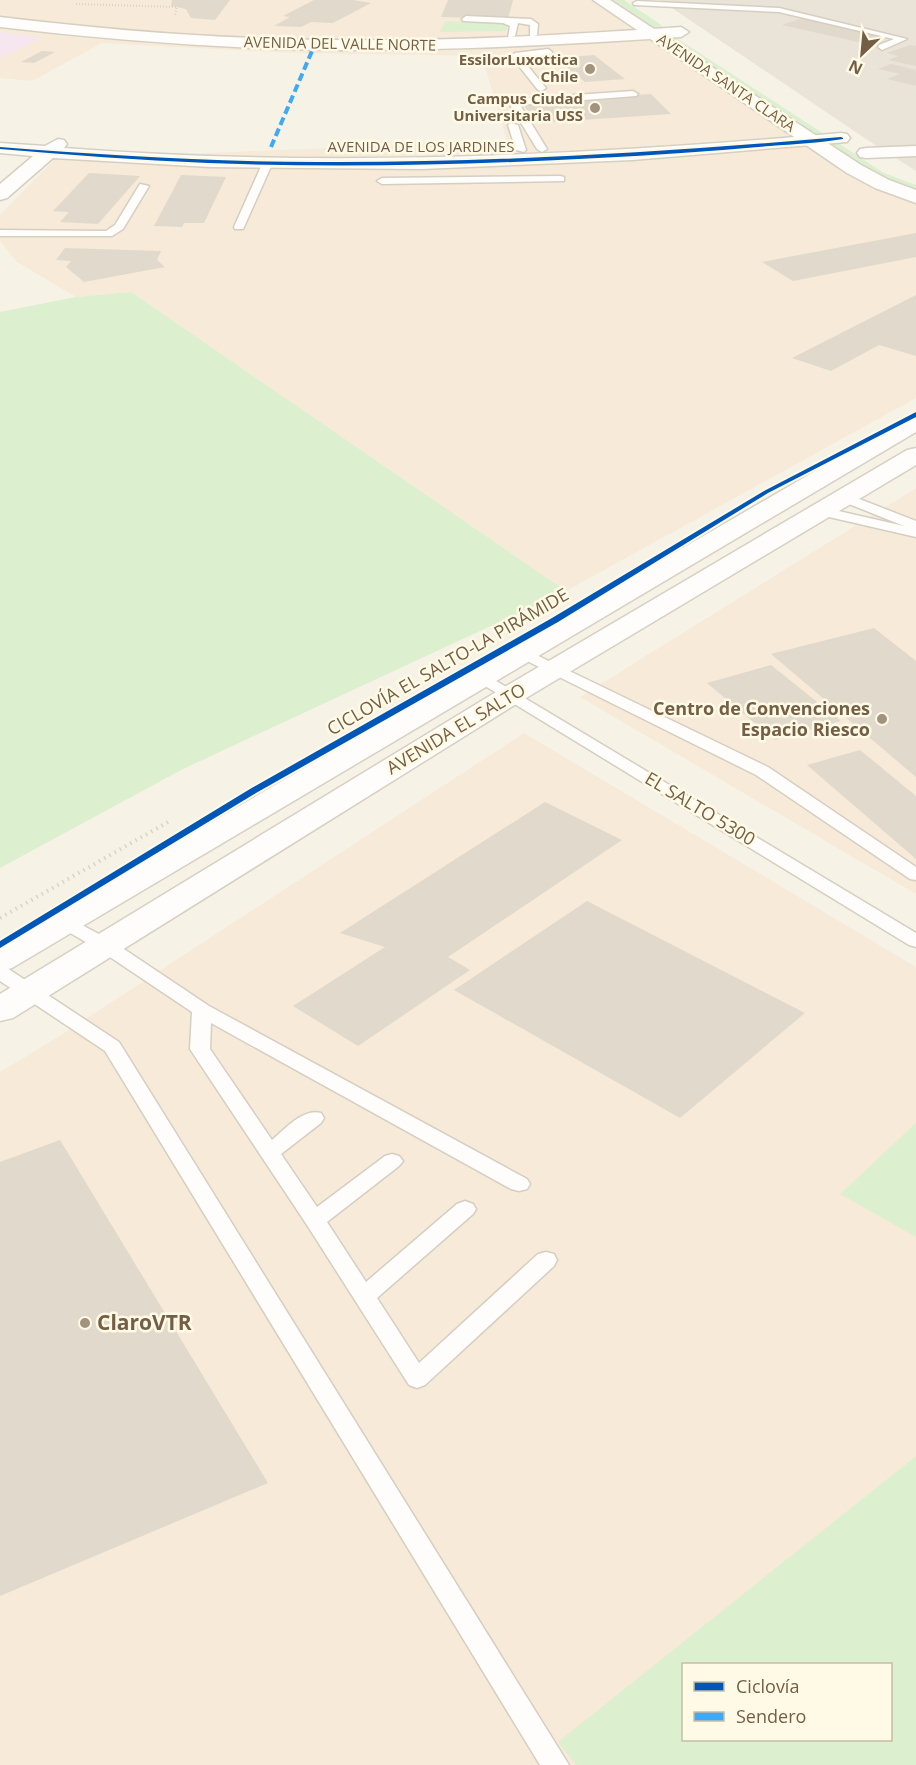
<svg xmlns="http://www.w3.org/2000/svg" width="916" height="1765" viewBox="0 0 916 1765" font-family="'Open Sans',sans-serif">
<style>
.commercial{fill:#f7ead8}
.industrial{fill:#e9e4d7}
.education{fill:#f5e6f0}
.green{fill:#dcefcf;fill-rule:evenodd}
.building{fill:#e1d9cb}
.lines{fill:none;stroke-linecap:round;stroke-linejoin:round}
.lane-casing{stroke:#d5cfc1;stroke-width:3}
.street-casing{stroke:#d5cfc1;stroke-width:3}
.secondary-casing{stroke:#d7d0c3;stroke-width:3}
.path-far1{stroke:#d9d3ca;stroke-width:2;stroke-dasharray:1 2;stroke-linecap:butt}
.path{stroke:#d9d3ca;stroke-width:4;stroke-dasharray:1.5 4.5;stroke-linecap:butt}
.lane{fill:#fefdfb;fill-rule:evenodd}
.street{fill:#fefdfb;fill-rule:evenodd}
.secondary{fill:#fefdfb;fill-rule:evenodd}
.quiet{stroke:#3fa9f5;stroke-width:4;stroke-dasharray:8 4;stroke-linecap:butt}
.cycleway-casing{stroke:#fffae6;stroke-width:4}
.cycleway{fill:#0057b8;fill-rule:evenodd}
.poi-dot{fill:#a2937e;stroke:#fffae6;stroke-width:2}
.labels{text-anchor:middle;stroke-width:5;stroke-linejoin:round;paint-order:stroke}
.far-street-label{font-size:15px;fill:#745f46;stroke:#fffae6}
.far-poi-label{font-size:15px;font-weight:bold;fill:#745f46;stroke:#fffae6;text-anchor:end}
.street-label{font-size:18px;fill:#745f46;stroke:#fffae6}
.poi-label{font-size:18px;font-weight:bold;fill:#745f46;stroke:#fffae6;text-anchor:end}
.near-poi-label{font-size:21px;font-weight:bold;fill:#745f46;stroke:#fffae6;text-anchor:start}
</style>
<rect width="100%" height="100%" fill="#f6f3e6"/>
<path class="commercial" d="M 0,0 L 599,0 L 594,2 L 842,168 L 916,202 L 916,398 L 566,591 L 131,292 L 76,297 L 17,262 L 0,241 L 0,215 L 55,159 L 507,141 L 482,56 L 291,53 L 102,43 L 32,81 L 0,78 Z
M 916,488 L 916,894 L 580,697 Z
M 524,733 L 916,967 L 916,1456 L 559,1742 L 576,1765 L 0,1765 L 0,1072 L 58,1037 Z"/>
<path class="industrial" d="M 660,0 L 916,0 L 916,171 L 866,139 Z"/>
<path class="education" d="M 0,32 L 42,38 L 0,58 Z"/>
<path class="green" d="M 608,0 L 624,0 L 657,22 L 678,39 L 884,173 L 916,185 L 916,193 L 865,168 Z
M 445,21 L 501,23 L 506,24 L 507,27 L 506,31 L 440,32 Z
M 131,292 L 566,591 L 183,769 L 0,868 L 0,312 L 76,297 Z
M 916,1123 L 916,1237 L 840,1194 Z
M 916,1456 L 916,1765 L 576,1765 L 558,1742 ZM 684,1664 L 890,1664 L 890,1740 L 684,1740 Z"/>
<path class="building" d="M 172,0 L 230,0 L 215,20 L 191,18 L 186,9 L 171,6 Z
M 314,0 L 353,0 L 371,3 L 333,23 L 311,22 L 301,27 L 274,26 L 290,17 L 283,16 Z
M 448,0 L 513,0 L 508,19 L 441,17 Z
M 802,18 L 887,37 L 867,44 L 782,25 Z
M 910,45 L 916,46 L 916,66 L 888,60 L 899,56 L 887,53 Z
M 42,51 L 55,52 L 34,63 L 21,62 Z
M 594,55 L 625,79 L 585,82 L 555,58 Z
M 891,64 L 916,70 L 916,86 L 887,79 L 900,74 L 878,69 Z
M 651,94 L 671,114 L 537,123 L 521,102 Z
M 89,173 L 140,176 L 98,224 L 60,222 L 69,212 L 53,211 Z
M 181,175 L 226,177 L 204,223 L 184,223 L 182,227 L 154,226 Z
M 916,233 L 916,257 L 793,281 L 762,262 Z
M 65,248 L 161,251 L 157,260 L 165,267 L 84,282 L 66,267 L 71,261 L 56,260 Z
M 916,295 L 916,356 L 879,345 L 831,371 L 792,358 Z
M 874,628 L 916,661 L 916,777 L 771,654 Z
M 771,665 L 841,721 L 775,740 L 707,683 Z
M 860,750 L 916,796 L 916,859 L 807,765 Z
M 545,802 L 622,840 L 448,957 L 470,970 L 358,1046 L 293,1006 L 385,947 L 340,933 Z
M 587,901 L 805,1013 L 680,1118 L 454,990 Z
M 60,1140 L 268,1483 L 0,1596 L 0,1162 Z"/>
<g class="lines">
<defs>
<path id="lane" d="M 637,1 L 779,8 L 907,39 L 882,50 L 878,47 L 879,45 L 894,39 L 779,12 L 634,5 L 633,3 Z
M 466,16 L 531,19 L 538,24 L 537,35 L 530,37 L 530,25 L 518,23 L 515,36 L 508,38 L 510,26 L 503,23 L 463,21 L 462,19 Z
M 548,49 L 552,52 L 551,54 L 521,58 L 546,88 L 541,91 L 538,90 L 511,56 L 515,53 Z
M 633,91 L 638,94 L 636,96 L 520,105 L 547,149 L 542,152 L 537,149 L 510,105 L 517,99 Z
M 510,123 L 518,125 L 526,150 L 524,152 L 516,150 L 508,125 Z
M 268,159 L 273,162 L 244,227 L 243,229 L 235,229 L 234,227 L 263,162 Z
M 560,176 L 564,177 L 564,181 L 382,184 L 377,181 L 382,178 Z
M 140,184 L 149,186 L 123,229 L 112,236 L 0,236 L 0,230 L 106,231 L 115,225 Z
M 844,493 L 916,521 L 916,537 L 816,514 L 814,511 L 821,507 L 904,526 L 839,500 L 837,497 L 839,494 Z
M 524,649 L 768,767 L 916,867 L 916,880 L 910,879 L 756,775 L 519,657 L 516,654 L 519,651 Z
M 483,673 L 916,933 L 916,947 L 909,945 L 477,681 L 475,678 L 477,675 Z
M 65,916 L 112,941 L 209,1006 L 527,1179 L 530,1184 L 527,1189 L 519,1191 L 511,1189 L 211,1023 L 210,1049 L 272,1140 C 285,1129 303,1108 321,1113 L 324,1118 L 321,1123 L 281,1154 L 317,1207 L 385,1156 L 392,1154 L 399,1156 L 403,1161 L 399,1166 L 327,1222 L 366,1282 L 457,1204 L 465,1201 L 473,1204 L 476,1209 L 473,1214 L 377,1298 L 419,1363 L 538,1254 L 546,1252 L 554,1254 L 557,1260 L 554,1266 L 425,1385 L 417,1388 L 409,1385 L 307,1225 L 190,1049 L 192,1012 L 98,949 L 58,926 L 56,922 L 58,918 Z
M 0,966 L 7,968 L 119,1042 L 569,1765 L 540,1765 L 105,1051 L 0,981 Z"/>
<path id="street" d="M 0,17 C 84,27 169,35 254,38 C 396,44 539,37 681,27 L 689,32 L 681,37 C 539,46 396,54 254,48 C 169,44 84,37 0,27 Z
M 841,133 L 847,134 L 850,138 L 847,142 L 632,160 L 421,169 L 210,167 L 53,158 L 7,198 L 0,200 L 0,184 L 33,156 L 0,153 L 0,143 L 45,146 L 58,139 L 64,140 L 67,144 L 64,148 C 323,168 583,156 841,133 Z
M 916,146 L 916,156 L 866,158 L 860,157 L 857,153 L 860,149 L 866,148 Z"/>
<path id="secondary" d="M 593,0 L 610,0 L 861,165 L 889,180 L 916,190 L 916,203 L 875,188 L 847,173 Z
M 916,415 L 916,432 L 12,968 L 0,971 L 0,945 L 908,417 Z
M 916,448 L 916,465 L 521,701 L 13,1018 L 0,1021 L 0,994 L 501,689 L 907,450 Z"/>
</defs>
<use href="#lane" class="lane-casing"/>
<use href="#street" class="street-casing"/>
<use href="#secondary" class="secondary-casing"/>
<path class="path-far1" d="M 76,4 L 177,7 L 175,15"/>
<path class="path" d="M 0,918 L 168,822"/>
<use href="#lane" class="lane"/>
<use href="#street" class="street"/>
<use href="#secondary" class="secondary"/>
<path class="quiet" d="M 271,147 L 312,51"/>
<defs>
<path id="cycleway" d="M 841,137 L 843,138 L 843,139 C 819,143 794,144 770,146 C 713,151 656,155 598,158 C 469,165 338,168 208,163 C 139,160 69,155 0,149 L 0,147 C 105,155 211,162 317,162 C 492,163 666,152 841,137 Z
M 916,412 L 916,417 L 768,493 L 558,622 L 256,793 L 0,948 L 0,941 L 250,789 L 552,618 L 764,491 Z"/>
</defs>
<use href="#cycleway" class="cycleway-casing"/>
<use href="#cycleway" class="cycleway"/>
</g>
<g class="poi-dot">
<circle cx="590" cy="69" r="6"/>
<circle cx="595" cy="108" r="6"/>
<circle cx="882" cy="719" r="6"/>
<circle cx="85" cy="1323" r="6"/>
</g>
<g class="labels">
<g class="far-street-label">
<text transform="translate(340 44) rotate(1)" y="5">AVENIDA DEL VALLE NORTE</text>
<text transform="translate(726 83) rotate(34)" y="5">AVENIDA SANTA CLARA</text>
<text x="421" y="152">AVENIDA DE LOS JARDINES</text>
</g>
<g class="far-poi-label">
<text x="578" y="65">EssilorLuxottica<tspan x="578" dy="17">Chile</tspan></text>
<text x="583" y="104">Campus Ciudad<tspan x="583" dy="17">Universitaria USS</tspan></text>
</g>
<g class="street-label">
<text transform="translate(448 662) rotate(-30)" y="6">CICLOVÍA EL SALTO-LA PIRÁMIDE</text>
<text transform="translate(456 729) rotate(-31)" y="6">AVENIDA EL SALTO</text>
<text transform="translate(700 809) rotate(31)" y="6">EL SALTO 5300</text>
</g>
<g class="poi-label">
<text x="870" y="715">Centro de Convenciones<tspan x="870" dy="21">Espacio Riesco</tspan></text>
</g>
<g class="near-poi-label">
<text x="97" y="1330">ClaroVTR</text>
</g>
</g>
<rect x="682" y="1663" width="210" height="78" fill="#fffae6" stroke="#c7bca6" stroke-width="1.5"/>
<rect x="694" y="1682" width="30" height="9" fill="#0057b8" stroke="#c7bca6" stroke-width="1.5"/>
<text x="736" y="1693" font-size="18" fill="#745f46">Ciclovía</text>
<rect x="694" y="1712" width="30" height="9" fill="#3fa9f5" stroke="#c7bca6" stroke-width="1.5"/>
<text x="736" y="1723" font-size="18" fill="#745f46">Sendero</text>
<g transform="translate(862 54) rotate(206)" stroke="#fffae6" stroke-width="4.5" paint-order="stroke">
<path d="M0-4.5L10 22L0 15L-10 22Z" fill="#745f46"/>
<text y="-9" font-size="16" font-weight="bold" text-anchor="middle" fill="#745f46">N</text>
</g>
</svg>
